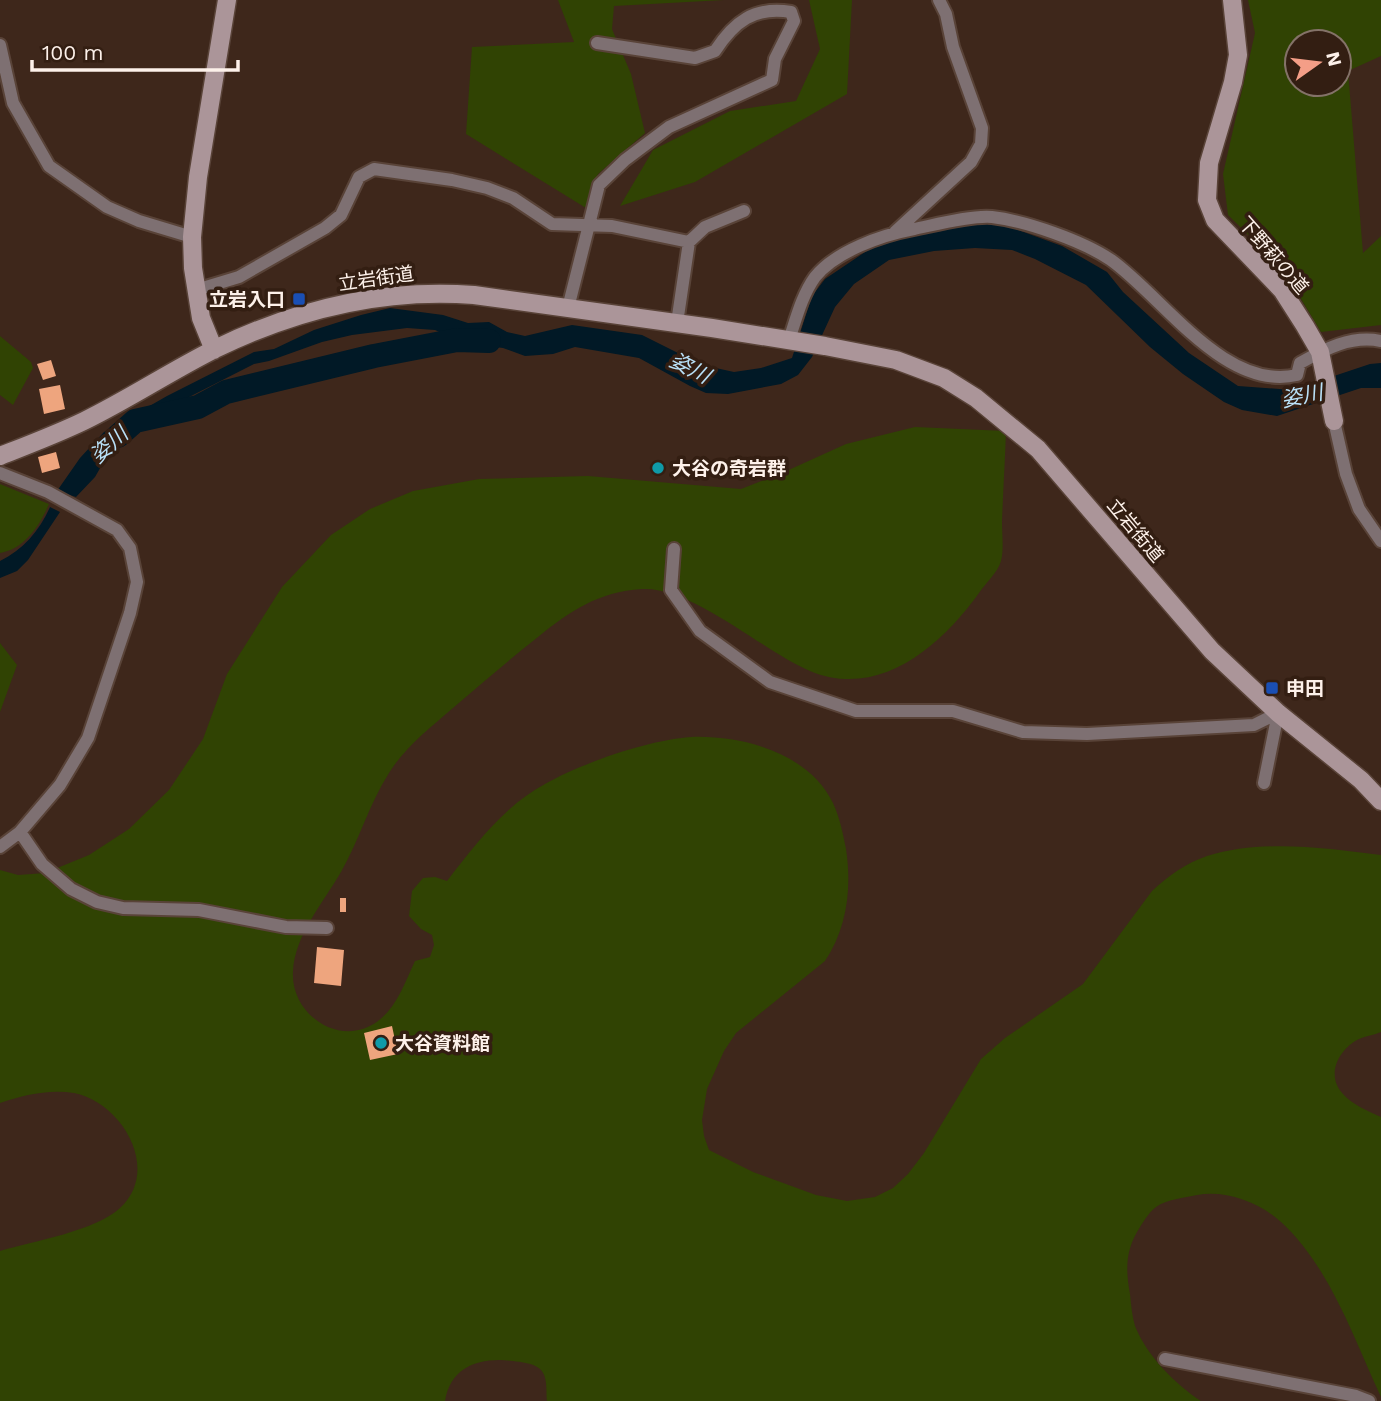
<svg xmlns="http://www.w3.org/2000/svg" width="1381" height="1401" viewBox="0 0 1381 1401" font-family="'Work Sans','Noto Sans JP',sans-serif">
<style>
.green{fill:#304303;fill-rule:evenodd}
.water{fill:#011926}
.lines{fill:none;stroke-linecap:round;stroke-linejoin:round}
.river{stroke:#011926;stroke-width:24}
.building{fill:#eea57e}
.street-casing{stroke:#594338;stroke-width:16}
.secondary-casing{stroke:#594338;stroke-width:21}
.street{stroke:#7e7072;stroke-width:12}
.secondary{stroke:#ab9599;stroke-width:18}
.transit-dot{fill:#1a4fb4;stroke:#331e12;stroke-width:2.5}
.culture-dot{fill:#0f9aa8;stroke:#331e12;stroke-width:2.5}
.labels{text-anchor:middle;stroke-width:7;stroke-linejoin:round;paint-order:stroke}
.street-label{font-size:19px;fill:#fdf1ea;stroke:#331e12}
.poi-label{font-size:19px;font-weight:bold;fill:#fdf1ea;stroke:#331e12;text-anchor:start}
.water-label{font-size:21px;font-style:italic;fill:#b9e1f8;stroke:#331e12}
</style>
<rect width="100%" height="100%" fill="#3e271b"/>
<path class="green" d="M 558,0 L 724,0 L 614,6 L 612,29 L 631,74 L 645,133 L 598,174 L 586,208 L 466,134 L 472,47 L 574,42 Z
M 809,0 L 852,0 L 847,94 L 695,182 L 620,206 L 653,150 L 730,111 L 796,101 L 820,49 Z
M 1248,0 L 1381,0 L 1381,56 L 1348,71 L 1363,253 L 1381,236 L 1381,325 L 1321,332 L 1283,269 L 1228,215 L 1223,174 L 1255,33 ZM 1297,42 L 1339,42 L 1339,84 L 1297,84 Z
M 0,336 L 31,362 L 33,368 L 13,405 L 0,395 Z
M 915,427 L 1006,431 C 1005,462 1003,492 1002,522 C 1002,534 1004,550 1001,561 C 998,572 985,584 979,593 C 941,646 879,700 810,671 C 764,652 692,586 642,589 C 598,592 570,611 538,637 C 509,660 481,684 453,708 C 430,728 405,747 389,773 C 369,804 359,841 341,872 C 323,903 295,935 293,971 C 290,1015 341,1049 378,1021 C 397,1007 405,982 415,961 L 430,957 L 434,945 L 432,935 L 421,929 L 409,916 L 412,891 L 423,878 L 435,877 L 447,881 C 475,845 504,806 545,784 C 582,763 648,740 691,737 C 742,735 809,753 833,803 C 840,818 843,834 846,849 C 852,888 847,928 825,961 L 736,1033 L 724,1051 L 707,1089 L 702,1120 L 704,1136 L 709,1150 L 753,1172 L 816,1195 L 847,1201 L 875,1197 L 893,1188 L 908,1174 L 924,1153 L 981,1059 L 1005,1038 L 1083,984 L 1152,891 C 1168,876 1186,863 1207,856 C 1262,839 1325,848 1381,855 L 1381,1032 C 1374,1035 1366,1036 1359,1039 C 1339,1049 1325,1075 1343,1094 C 1353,1105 1368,1111 1381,1117 L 1381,1397 C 1353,1337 1330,1267 1281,1222 C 1259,1202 1226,1190 1197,1195 C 1184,1198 1167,1199 1156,1207 C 1148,1213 1142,1224 1137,1232 C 1125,1253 1126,1272 1130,1294 C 1131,1304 1132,1316 1135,1326 C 1147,1356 1175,1384 1201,1401 L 547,1401 C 546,1391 548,1376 540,1369 C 533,1363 521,1362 513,1361 C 480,1357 451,1366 445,1401 L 0,1401 L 0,1251 C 34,1241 95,1231 120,1208 C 162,1169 121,1102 74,1093 C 49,1089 23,1095 0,1103 L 0,870 L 18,875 L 45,873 L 89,855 L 129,829 L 169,790 L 203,739 L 227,674 L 282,587 L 331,535 L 370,509 L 413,491 L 479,479 L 588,476 L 741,489 L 782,473 L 846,444 Z
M 0,484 L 49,504 C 40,525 25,549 0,553 Z
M 0,643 L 17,665 L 0,712 Z"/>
<path class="water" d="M 979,223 L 1010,227 L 1062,246 L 1107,272 L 1123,292 L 1189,353 L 1238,386 L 1292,390 L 1370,364 L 1381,363 L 1381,388 L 1361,388 L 1277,416 L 1242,410 L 1224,402 L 1183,374 L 1150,347 L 1086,285 L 1035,259 L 1012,250 L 975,248 L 934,251 L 889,260 L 854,284 L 835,307 L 812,357 L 798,375 L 781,384 L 728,394 L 706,393 L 690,386 L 639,358 L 575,347 L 553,354 L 525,356 L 503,348 L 465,343 L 435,330 L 407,328 L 352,335 L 322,342 L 269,361 L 254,364 L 136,424 L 109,447 L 107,456 L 95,477 L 76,497 L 57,491 L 80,458 L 104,432 L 167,396 L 254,352 L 274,349 L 314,330 L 361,315 L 390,308 L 443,315 L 468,323 L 489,322 L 507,332 L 525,336 L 572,325 L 642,335 L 702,365 L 734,372 L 761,368 L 792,358 L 812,296 L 825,279 L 874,246 L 920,232 Z
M 50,507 L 60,512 L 28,560 L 17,571 L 0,578 L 0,561 C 23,550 40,530 50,507 Z"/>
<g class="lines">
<path class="river" d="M 118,436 L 135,421 L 198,407 L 226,392 L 374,356 L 457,340 L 489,341"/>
</g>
<path class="building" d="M 51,360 L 56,376 L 43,380 L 37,364 Z
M 60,385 L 65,409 L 44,414 L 39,389 Z
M 56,452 L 60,468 L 42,473 L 38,457 Z
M 340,898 L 346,898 L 346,912 L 340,912 Z
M 317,947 L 344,950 L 341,986 L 314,983 Z
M 392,1026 L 398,1054 L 370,1060 L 364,1033 Z"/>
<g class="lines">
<defs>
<path id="street" d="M 0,45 L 13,103 L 49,166 L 107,207 L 139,221 L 192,237
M 895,232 L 971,162 L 981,144 L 982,128 L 953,47 L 946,14 L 939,0
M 196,290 L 239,277 L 325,228 L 341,215 L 359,177 L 374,169 L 452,180 L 487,188 L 513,198 L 552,224 L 612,226 L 689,242
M 568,308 L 599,185 L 625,160 L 669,127 L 772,80 L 775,59 L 794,21 L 791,12 C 754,6 734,22 715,51 L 695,58 L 597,43
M 677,323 L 689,242 L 705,227 L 744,211
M 789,340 C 796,319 802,295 815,277 C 836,251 882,235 914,229 C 934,225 972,215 992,217 C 1026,221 1083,241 1111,260 C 1163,297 1225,392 1297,375 L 1300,363 C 1325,349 1351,335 1381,341
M 1334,421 L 1346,474 L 1359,509 L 1381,541
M 0,473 L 48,492 L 117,530 L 130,548 L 137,582 L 130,613 L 88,738 L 60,785 L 20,832 L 0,847
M 674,549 L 671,590 L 700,631 L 770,682 L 856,711 L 953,711 L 1023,732 L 1087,734 L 1254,725 L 1278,713
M 1264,783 L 1278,713
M 20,832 L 42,864 L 71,889 L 97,902 L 123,908 L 199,910 L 286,927 L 327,928
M 1165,1359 L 1356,1396 L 1369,1401"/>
<path id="secondary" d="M 1232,0 L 1238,55 L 1233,82 L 1209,163 L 1207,200 L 1215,220 L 1282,290 L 1305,326 L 1320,352 L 1334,421
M 214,350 L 201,318 L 193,268 L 192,237 L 198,177 L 227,0
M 0,456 C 28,445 57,434 84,421 C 129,399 171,371 215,349 C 297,309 383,288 474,295 L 712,328 L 825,346 L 896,360 L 944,378 L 976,398 L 1038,449 L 1212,651 L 1278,713 L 1361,780 L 1381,801"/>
</defs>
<use href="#street" class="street-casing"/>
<use href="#secondary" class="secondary-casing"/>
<use href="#street" class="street"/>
<use href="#secondary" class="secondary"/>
</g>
<g class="transit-dot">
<rect x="292" y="292" width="14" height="14" rx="3.5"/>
<rect x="1265" y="681" width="14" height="14" rx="3.5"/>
</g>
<g class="culture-dot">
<circle cx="658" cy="468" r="7"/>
<circle cx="381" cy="1043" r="7"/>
</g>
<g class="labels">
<g class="street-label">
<text transform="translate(1274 255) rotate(49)" y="7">下野萩の道</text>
<text transform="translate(376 278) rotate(-8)" y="7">立岩街道</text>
<text transform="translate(1136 530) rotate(50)" y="7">立岩街道</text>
</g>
<g class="poi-label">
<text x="285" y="306" text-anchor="end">立岩入口</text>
<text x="672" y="475">大谷の奇岩群</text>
<text x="1286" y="695">申田</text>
<text x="395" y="1050">大谷資料館</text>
</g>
<g class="water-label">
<text transform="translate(690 368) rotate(27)" y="7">姿川</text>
<text transform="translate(1302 396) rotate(-11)" y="7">姿川</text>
<text transform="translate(109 445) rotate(-42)" y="7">姿川</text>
</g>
</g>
<g transform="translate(1318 63) rotate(76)"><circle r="33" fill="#331e12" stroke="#847268" stroke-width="2"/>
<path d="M0-5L12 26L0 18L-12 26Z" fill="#f49e87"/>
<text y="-10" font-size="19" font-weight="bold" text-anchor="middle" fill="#fdf1ea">N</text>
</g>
<path d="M32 60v10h206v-10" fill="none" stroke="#fdf1ea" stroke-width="3.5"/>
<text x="42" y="60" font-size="21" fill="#fdf1ea" stroke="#331e12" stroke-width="5" paint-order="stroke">100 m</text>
</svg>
